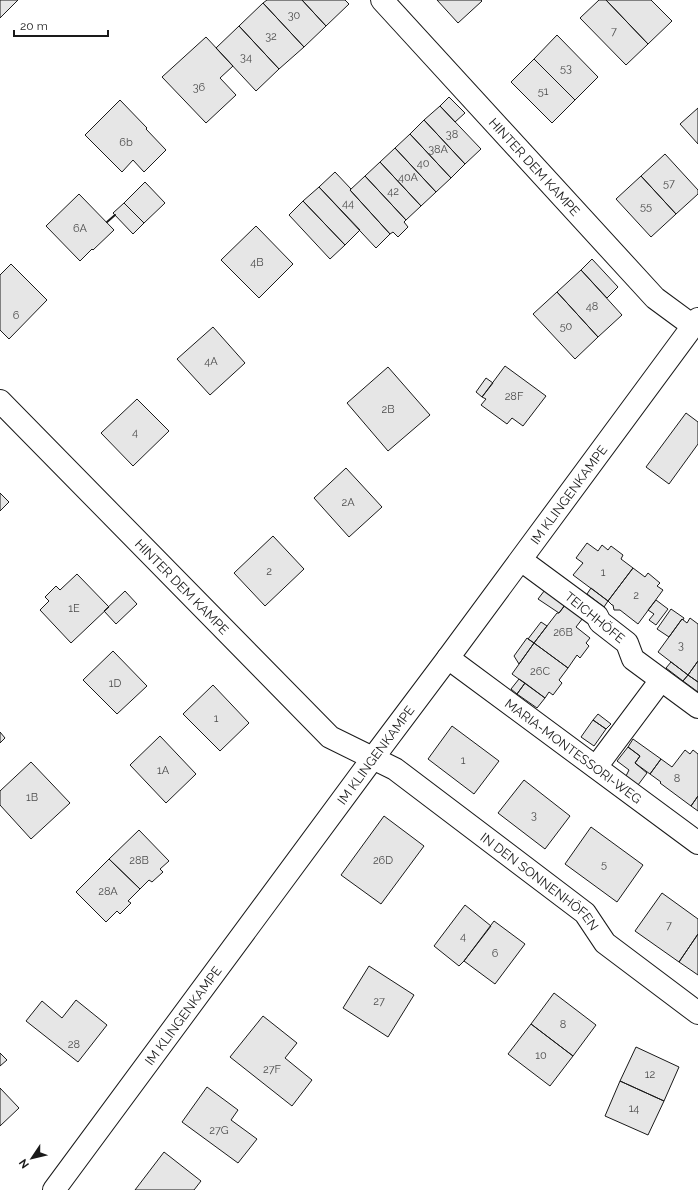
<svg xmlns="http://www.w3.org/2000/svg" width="698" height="1190" viewBox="0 0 698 1190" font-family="Raleway,sans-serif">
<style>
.building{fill:#e6e6e6;stroke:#1a1a1a}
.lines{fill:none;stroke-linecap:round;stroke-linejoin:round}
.minor-casing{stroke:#1a1a1a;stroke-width:24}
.minor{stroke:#fff;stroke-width:22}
.wall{stroke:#1a1a1a;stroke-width:2}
.labels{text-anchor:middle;stroke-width:3;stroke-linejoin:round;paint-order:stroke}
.number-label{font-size:11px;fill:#4d4d4d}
.street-label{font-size:13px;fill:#1a1a1a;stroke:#fff}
</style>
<rect width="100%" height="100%" fill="#fff"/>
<path class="building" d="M 0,0 L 18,0 L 0,18 Z
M 267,0 L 302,0 L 326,26 L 304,47 L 263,3 Z
M 302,0 L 345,0 L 349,4 L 326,26 Z
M 437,0 L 481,0 L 482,1 L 458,23 Z
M 599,0 L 606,0 L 648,44 L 626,65 L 580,18 Z
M 606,0 L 651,0 L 672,21 L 648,44 Z
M 263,3 L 304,47 L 279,69 L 239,26 Z
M 239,26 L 279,69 L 256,91 L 216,48 Z
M 557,35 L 598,77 L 575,100 L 534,59 Z
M 206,37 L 233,66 L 220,78 L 236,95 L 206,123 L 162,77 Z
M 534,59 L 575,100 L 552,123 L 511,82 Z
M 449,97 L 465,113 L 455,122 L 440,106 Z
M 120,100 L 147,128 L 146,129 L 166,150 L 144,172 L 133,160 L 122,172 L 85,135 Z
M 440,106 L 481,149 L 465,164 L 424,120 Z
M 698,108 L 698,144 L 680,124 Z
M 424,120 L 465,164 L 451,178 L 410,134 Z
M 410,134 L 451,178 L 436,192 L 395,148 Z
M 395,148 L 436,192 L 421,206 L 380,162 Z
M 665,154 L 698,190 L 698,194 L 676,214 L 641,176 Z
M 380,162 L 421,206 L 406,220 L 365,176 Z
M 335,172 L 351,189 L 350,190 L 390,234 L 376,248 L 319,187 Z
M 365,176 L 406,220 L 404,222 L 408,227 L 398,237 L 393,232 L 390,234 L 350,190 Z
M 641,176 L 676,214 L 651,237 L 616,199 Z
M 145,182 L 165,203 L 144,223 L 124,203 Z
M 319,187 L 360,230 L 345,245 L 303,201 Z
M 79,194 L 114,230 L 93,250 L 92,249 L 80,261 L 46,226 Z
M 303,201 L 345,245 L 330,259 L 289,215 Z
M 124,203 L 144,223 L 133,234 L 113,213 Z
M 256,226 L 293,264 L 259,298 L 221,260 Z
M 592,259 L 618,287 L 607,298 L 581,270 Z
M 11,264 L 47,300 L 9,339 L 0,330 L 0,275 Z
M 581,270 L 622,315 L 598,337 L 557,292 Z
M 557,292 L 598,337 L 575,359 L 533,314 Z
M 213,327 L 245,363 L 210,395 L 177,359 Z
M 505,366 L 546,396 L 523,426 L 512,418 L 507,424 L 481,405 L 486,399 L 482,397 Z
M 388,367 L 430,415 L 388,451 L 347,403 Z
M 486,378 L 493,383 L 482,397 L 476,392 Z
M 137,399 L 169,431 L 133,466 L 101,433 Z
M 686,413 L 698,422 L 698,444 L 669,484 L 646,467 Z
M 346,468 L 382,507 L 349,537 L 314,498 Z
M 0,493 L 9,502 L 0,511 Z
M 273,536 L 304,569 L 265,606 L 234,573 Z
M 587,543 L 598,551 L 602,545 L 608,550 L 611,546 L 623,555 L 621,559 L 633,568 L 608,601 L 573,575 L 583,563 L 576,558 Z
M 633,568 L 645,577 L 648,573 L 660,583 L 657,586 L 663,590 L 638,624 L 620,610 L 614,610 L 613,605 L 612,605 L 608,601 Z
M 77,574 L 109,607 L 71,643 L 40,610 L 49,601 L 45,597 L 56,586 L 60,590 Z
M 548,586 L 568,601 L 559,613 L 538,599 Z
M 591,588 L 608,601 L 604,607 L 587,594 Z
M 125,591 L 137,604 L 116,624 L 104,611 Z
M 656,600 L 668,609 L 656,625 L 649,620 L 654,614 L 648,610 Z
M 568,601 L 586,614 L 576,627 L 590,638 L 586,643 L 589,646 L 580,658 L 577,655 L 568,668 L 534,643 L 557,613 L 559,613 Z
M 671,609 L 684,618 L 683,620 L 682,619 L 669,637 L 657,629 Z
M 690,618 L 698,624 L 698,661 L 688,675 L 658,652 L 682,619 L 687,623 Z
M 541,622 L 547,626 L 534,643 L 528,639 Z
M 527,638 L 534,643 L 519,664 L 514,656 Z
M 534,643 L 568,668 L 559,680 L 562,683 L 553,695 L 549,692 L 545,698 L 512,674 Z
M 113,651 L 147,686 L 117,714 L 83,680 Z
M 698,661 L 698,682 L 688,675 Z
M 671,662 L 688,675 L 683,681 L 666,668 Z
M 688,675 L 698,682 L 698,692 L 683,681 Z
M 519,679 L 525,683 L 517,694 L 511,689 Z
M 525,683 L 545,698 L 537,708 L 517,694 Z
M 213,685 L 249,723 L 220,751 L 183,714 Z
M 598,714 L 611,724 L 606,729 L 593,720 Z
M 593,720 L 606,729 L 594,746 L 581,737 Z
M 452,726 L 499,761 L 474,794 L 428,759 Z
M 0,732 L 5,738 L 0,743 Z
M 160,736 L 196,774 L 166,803 L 130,765 Z
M 633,739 L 661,759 L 650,774 L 635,763 L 640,756 L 628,747 Z
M 628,747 L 640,756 L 635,763 L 647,773 L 638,785 L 626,776 L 629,770 L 617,761 Z
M 685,750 L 690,754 L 693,750 L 698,754 L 698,796 L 691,806 L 660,783 L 661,782 L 650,774 L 661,759 L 672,767 Z
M 31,762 L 70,803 L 31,839 L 0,805 L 0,791 Z
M 524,780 L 570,816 L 545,849 L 498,813 Z
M 698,796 L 698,811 L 691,806 Z
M 384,816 L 424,846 L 381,904 L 341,875 Z
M 591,827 L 643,865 L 617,902 L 565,864 Z
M 139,830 L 169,861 L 160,869 L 163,872 L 152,882 L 149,880 L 140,889 L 109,859 Z
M 109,859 L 140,889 L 128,901 L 131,903 L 120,914 L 117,911 L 106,922 L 76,892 Z
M 662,893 L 698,919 L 698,934 L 679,962 L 635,931 Z
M 465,905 L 491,926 L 464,961 L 459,966 L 434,946 Z
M 494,921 L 525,944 L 495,984 L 464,961 Z
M 698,934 L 698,975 L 679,962 Z
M 369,966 L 414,995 L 388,1037 L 343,1008 Z
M 554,993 L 596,1025 L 573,1056 L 531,1024 Z
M 76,1000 L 107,1025 L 78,1062 L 26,1021 L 42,1001 L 62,1018 Z
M 263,1016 L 297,1043 L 285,1058 L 312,1080 L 292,1106 L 230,1057 Z
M 531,1024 L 573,1056 L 550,1086 L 508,1054 Z
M 636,1047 L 679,1067 L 664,1101 L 620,1081 Z
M 0,1053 L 7,1060 L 0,1066 Z
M 620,1081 L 664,1101 L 648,1135 L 605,1116 Z
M 207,1087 L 238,1110 L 231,1120 L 257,1139 L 238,1163 L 182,1122 Z
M 0,1088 L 19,1108 L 0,1126 Z
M 164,1152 L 201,1181 L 194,1190 L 135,1190 Z"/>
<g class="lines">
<defs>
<g id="minor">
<path id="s1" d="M 382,0 L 655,298 L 693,326"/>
<path id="s2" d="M 0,401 L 330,737 L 395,769 L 585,913 L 605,943 L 698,1013"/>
<path d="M 521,560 L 597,616 L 600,622 L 627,643 L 633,659 L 698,707"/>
<path id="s3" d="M 448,658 L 698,843"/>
<path d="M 596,767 L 661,680"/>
<path id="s4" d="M 54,1190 L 373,758 L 448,658 L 698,319"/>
</g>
</defs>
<use href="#minor" class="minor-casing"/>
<use href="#minor" class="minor"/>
<path class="wall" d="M 107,222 L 115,215"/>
</g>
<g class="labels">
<g class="number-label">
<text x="294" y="19">30</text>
<text x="614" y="35">7</text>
<text x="271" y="40">32</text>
<text x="246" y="61">34</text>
<text x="566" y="72">53</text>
<text x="199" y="91">36</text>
<text x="543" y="95">51</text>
<text x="452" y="138">38</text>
<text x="126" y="146">6b</text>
<text x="438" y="153">38A</text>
<text x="423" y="167">40</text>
<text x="408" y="181">40A</text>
<text x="669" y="187">57</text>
<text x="393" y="195">42</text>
<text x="348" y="207">44</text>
<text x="646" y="210">55</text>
<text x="80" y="232">6A</text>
<text x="257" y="266">4B</text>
<text x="592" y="310">48</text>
<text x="16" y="319">6</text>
<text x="566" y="330">50</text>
<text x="211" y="365">4A</text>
<text x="514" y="400">28F</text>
<text x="388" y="413">2B</text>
<text x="135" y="436">4</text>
<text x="348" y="506">2A</text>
<text x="269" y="575">2</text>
<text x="603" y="576">1</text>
<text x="636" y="599">2</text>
<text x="74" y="612">1E</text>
<text x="563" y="636">26B</text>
<text x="681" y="649">3</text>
<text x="540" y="675">26C</text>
<text x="115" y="687">1D</text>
<text x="216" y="722">1</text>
<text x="463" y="764">1</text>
<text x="163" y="774">1A</text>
<text x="677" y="782">8</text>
<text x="32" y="801">1B</text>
<text x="534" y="819">3</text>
<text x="139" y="864">28B</text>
<text x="383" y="864">26D</text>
<text x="604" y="868">5</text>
<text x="108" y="895">28A</text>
<text x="669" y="929">7</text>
<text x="463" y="940">4</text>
<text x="495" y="957">6</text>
<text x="379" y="1005">27</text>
<text x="563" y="1028">8</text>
<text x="74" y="1048">28</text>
<text x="541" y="1059">10</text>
<text x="272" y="1073">27F</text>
<text x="650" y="1078">12</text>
<text x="634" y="1112">14</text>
<text x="219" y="1134">27G</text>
</g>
<g class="street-label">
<text dy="5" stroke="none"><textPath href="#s1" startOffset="226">HINTER DEM KAMPE</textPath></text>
<text dy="5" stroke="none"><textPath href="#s4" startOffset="865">IM KLINGENKAMPE</textPath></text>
<text dy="5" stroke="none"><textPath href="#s2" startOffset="260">HINTER DEM KAMPE</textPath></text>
<text transform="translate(595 617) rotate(39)" y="5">TEICHHÖFE</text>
<text dy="5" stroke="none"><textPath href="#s3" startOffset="156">MARIA-MONTESSORI-WEG</textPath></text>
<text dy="5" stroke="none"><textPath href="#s4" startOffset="541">IM KLINGENKAMPE</textPath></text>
<text dy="5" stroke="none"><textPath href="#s2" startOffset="727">IN DEN SONNENHÖFEN</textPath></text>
<text dy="5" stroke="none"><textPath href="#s4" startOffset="217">IM KLINGENKAMPE</textPath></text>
</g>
</g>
<g transform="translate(32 1158) rotate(235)" stroke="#ffffff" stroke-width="3" paint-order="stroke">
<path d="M0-3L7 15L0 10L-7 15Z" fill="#1a1a1a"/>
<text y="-6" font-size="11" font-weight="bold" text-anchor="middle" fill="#1a1a1a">N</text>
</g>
<path d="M14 30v6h94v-6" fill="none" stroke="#1a1a1a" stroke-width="2"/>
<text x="20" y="30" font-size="12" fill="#1a1a1a" stroke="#ffffff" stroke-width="3" paint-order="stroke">20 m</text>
</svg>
